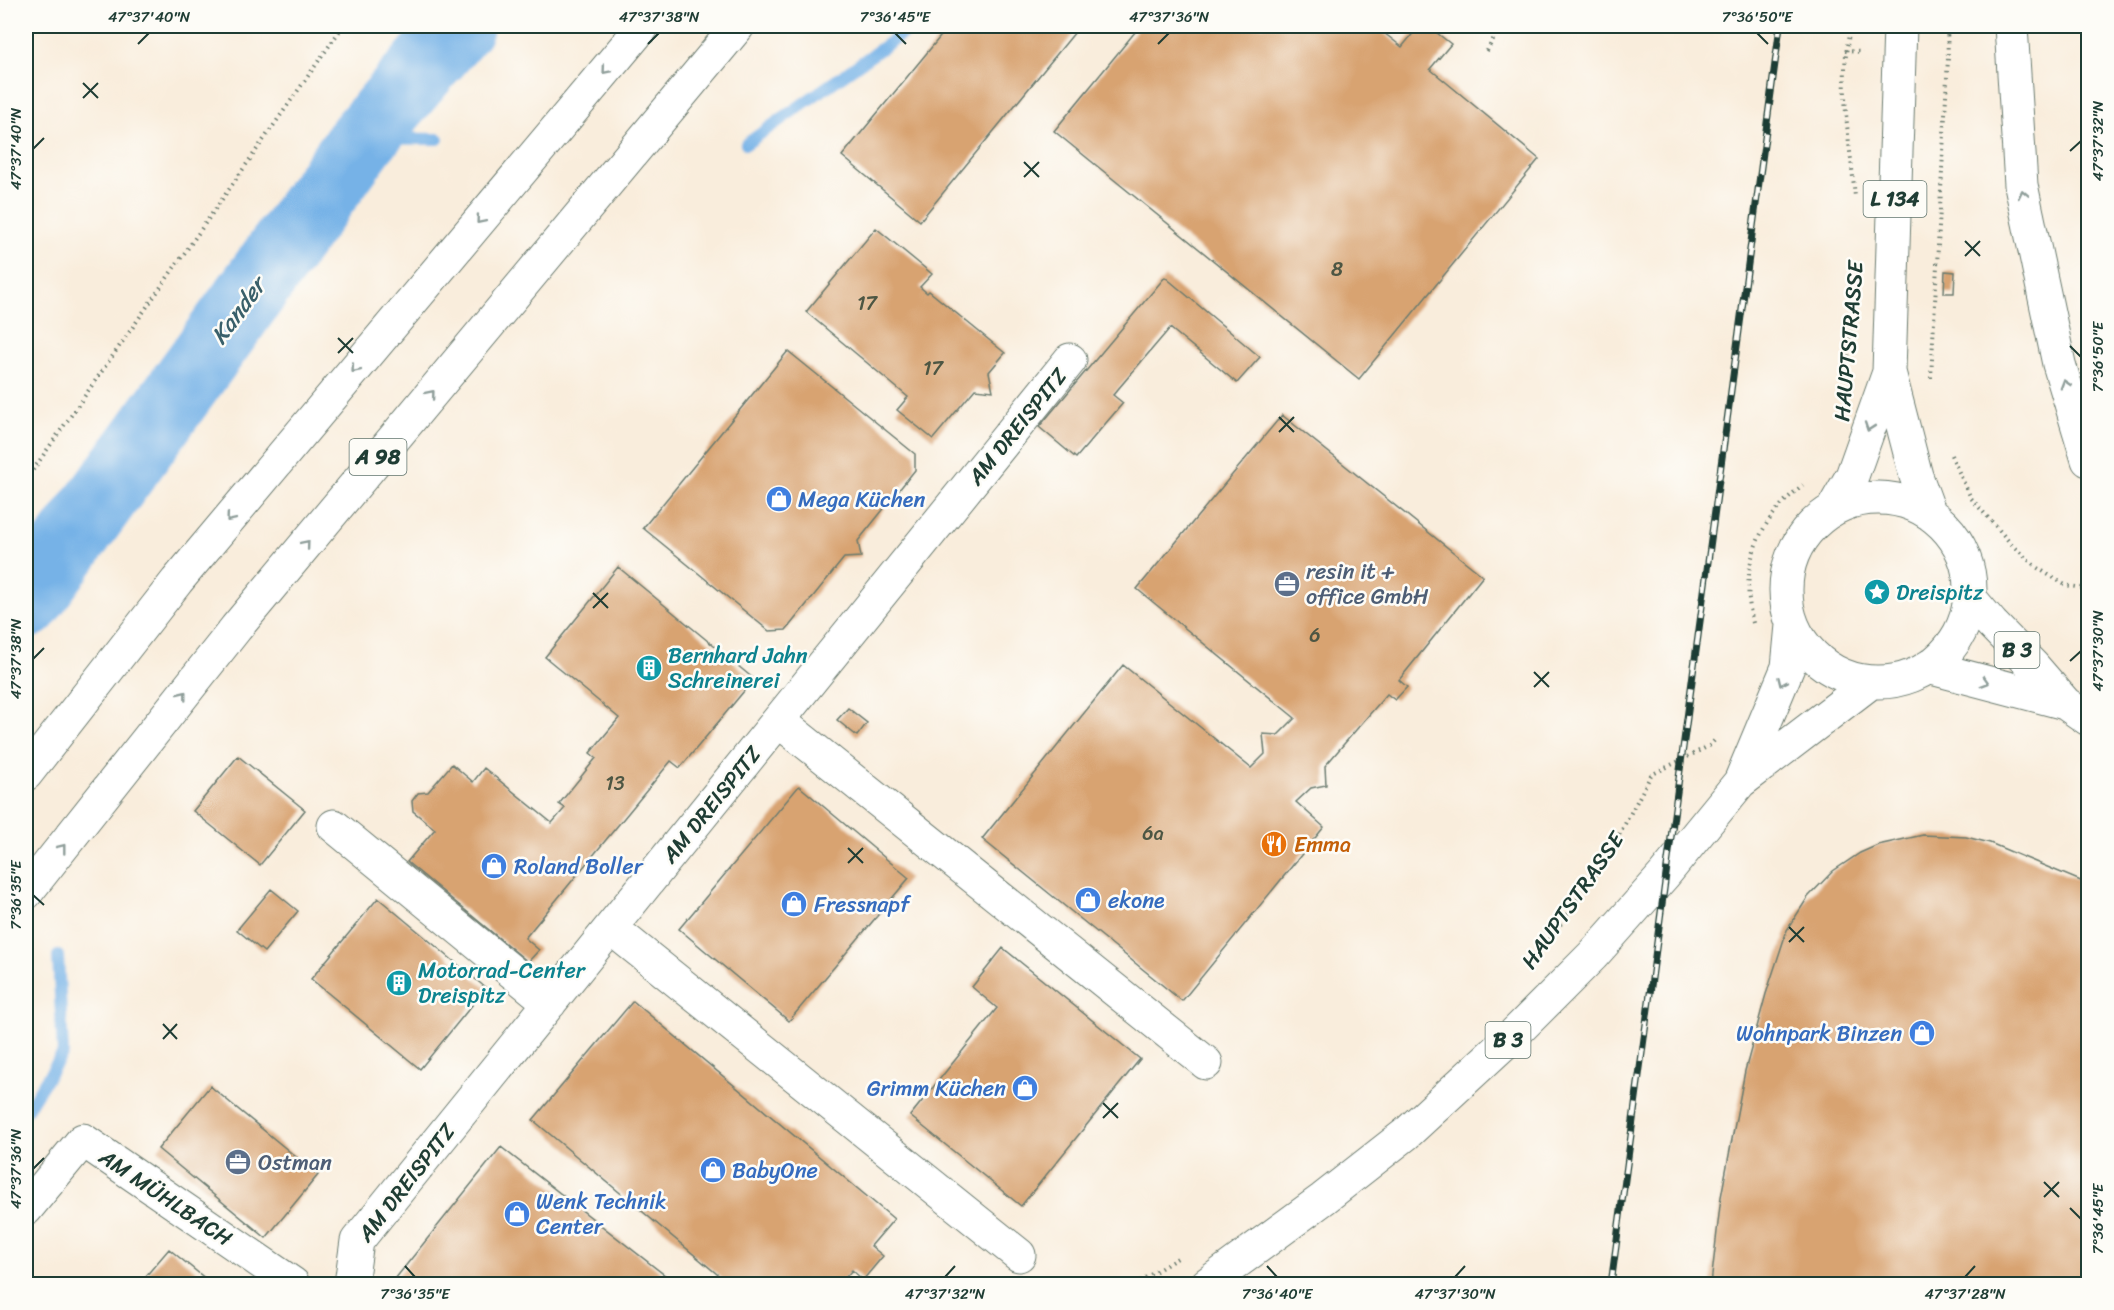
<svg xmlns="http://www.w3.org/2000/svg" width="2114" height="1310" viewBox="0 0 2114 1310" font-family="Sriracha,sans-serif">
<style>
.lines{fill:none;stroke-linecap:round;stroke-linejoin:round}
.stream{stroke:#76b2e7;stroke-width:12}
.river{stroke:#76b2e7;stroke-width:70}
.building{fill:#d8a371}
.minor-casing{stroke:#6b7b6f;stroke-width:35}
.major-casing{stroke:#6b7b6f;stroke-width:35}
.highway-casing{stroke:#6b7b6f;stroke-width:35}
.path{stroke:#6b7b6f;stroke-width:4;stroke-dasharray:1.5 4.5;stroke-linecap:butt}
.minor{stroke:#fff;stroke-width:33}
.major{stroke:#fff;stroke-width:33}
.highway{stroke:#fff;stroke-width:33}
.rail-casing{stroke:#1f3d34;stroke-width:7}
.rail{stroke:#fdfcf7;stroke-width:4.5;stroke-dasharray:14;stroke-linecap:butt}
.oneway{stroke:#8f9e9a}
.ticks{fill:none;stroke:#1f3d34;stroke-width:2}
.labels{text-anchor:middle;stroke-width:5;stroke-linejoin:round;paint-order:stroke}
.number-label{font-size:20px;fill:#4d5643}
.shield{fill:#fdfcf7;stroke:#62766e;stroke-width:1.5}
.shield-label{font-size:21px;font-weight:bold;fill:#1f3d34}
.street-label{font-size:22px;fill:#1f3d34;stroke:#fdfcf7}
.shop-label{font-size:22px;fill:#366cbe;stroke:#fdfcf7;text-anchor:start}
.service-label{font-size:22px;fill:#4e5e75;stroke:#fdfcf7;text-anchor:start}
.culture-label{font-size:22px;fill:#0d838f;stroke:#fdfcf7;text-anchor:start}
.food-label{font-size:22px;fill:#c56008;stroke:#fdfcf7;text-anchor:start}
.water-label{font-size:24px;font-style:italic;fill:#39606a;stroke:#fdfcf7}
.neatline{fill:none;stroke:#1f3d34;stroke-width:2}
.ticks-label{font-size:15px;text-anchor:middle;fill:#1f3d34}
</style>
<rect width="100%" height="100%" fill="#fdfcf7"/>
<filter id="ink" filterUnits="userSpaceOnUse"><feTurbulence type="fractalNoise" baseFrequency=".0167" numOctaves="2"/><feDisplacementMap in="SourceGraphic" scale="12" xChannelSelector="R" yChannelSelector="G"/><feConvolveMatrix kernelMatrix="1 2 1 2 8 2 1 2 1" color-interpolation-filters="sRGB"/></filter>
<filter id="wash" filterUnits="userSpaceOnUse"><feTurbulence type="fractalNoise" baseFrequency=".008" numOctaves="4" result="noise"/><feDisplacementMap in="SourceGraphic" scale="24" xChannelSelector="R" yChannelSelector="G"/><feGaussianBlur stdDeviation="1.35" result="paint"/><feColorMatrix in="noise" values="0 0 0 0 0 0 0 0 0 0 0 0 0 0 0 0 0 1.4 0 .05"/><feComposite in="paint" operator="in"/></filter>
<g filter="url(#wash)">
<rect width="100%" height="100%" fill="#f9eddc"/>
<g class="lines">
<path class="stream" d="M 363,138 L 438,139
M 746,144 L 913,26
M 26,1111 L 63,1053 L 58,956"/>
<path class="river" d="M 26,604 L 363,138 L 459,26"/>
</g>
<g id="blocks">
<path class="building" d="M 949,26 L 1080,26 L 920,221 L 842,156 Z
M 1140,26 L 1375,26 L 1402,47 L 1419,26 L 1428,26 L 1451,44 L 1430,69 L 1539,159 L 1359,379 L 1054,131 Z
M 876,228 L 932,274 L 920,287 L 927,293 L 929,291 L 1005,353 L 989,372 L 993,391 L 975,389 L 933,439 L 897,410 L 908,397 L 806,312 Z
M 1945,271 L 1955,272 L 1954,293 L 1944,293 Z
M 1165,277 L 1260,357 L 1237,383 L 1170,328 L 1113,395 L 1123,403 L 1076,458 L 1039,427 Z
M 788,351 L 915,454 L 915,470 L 858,541 L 861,557 L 844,558 L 786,630 L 769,631 L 643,528 Z
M 1282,415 L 1483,576 L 1399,680 L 1407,687 L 1395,700 L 1387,694 L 1325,766 L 1326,785 L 1311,788 L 1296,802 L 1324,827 L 1182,1001 L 982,839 L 1123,665 L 1251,768 L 1265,754 L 1263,734 L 1278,735 L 1295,718 L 1137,589 Z
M 618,567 L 754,679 L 680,768 L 671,761 L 525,938 L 539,950 L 528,962 L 407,862 L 435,829 L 413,811 L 412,801 L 418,793 L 428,792 L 452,764 L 473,782 L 484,768 L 552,823 L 565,808 L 559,804 L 596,758 L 590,753 L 619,718 L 545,657 Z
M 848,708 L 867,723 L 857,736 L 837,720 Z
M 238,756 L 305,810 L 260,865 L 193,811 Z
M 799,786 L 909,878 L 789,1021 L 679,929 Z
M 1923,835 L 1966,837 L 1990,843 L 2088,884 L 2088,1284 L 1711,1284 L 1721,1197 L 1745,1071 L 1766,994 L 1787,930 L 1808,897 L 1833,871 L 1860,853 L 1878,845 Z
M 271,889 L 298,911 L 264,952 L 237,930 Z
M 378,898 L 486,988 L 420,1069 L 311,979 Z
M 1003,948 L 1140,1059 L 1021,1206 L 910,1116 L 997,1008 L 972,987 Z
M 633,1001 L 894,1219 L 871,1246 L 883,1256 L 863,1280 L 852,1270 L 840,1284 L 729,1284 L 533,1120 Z
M 210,1086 L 318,1175 L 266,1238 L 158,1149 Z
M 501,1147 L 671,1280 L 668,1284 L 391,1284 Z
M 169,1249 L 212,1284 L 139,1284 Z"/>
</g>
</g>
<g filter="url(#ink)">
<use href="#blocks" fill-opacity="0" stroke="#6b7b6f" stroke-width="1.5"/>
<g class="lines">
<defs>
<path id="minor" d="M 779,721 L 1206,1063
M 334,826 L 550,1003
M 611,928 L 1019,1255
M 26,1209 L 83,1140 L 293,1284
M 351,1284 L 357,1241 L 1070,360"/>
<path id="major" d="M 1900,26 L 1889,372 L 1916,476 L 1930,514
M1786 590a92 92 0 1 1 184 0a92 92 0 1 1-184 0Z
M 1833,509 L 1852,476 L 1889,372
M 1969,597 L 1992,624 L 2033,666 L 2065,703 L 2088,719
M 1928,667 L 2065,703
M 1740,782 L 1788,667 L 1792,625
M 1207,1284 L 1323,1199 L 1406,1134 L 1511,1037 L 1593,955 L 1664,875 L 1740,782 L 1871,682"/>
<path id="highway" d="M 2011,26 L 2021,185 L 2059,364 L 2088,460
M 26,774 L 177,581 L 643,26
M 26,893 L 236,628 L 738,26"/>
</defs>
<use href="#minor" class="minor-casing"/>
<use href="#major" class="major-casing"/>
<use href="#highway" class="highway-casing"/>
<path class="path" d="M 1851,26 C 1837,81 1850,141 1855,197
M 1487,51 L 1500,26
M 1845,51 L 1863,52
M 1847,374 L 1851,319
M 1931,378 L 1948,58 L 1947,26
M 1951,455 L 1971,498 L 2013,546 L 2036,567 L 2065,585 L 2088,589
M 26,480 L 343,26
M 1753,623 C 1739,566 1757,521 1803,485
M 1530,962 L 1551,938 L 1609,854 L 1651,775 L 1709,746 L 1716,739
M 1135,1284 L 1181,1256"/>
<use href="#minor" class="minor"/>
<use href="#major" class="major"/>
<use href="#highway" class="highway"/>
<defs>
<path id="rail" d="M 1611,1284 L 1780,26"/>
</defs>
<use href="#rail" class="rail-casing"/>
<use href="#rail" class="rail"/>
</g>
<defs><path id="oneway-chevron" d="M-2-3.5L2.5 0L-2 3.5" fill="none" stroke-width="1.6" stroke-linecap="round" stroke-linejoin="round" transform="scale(1.5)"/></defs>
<g class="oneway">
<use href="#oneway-chevron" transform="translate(606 70) rotate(130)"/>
<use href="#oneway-chevron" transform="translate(2023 194) rotate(-102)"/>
<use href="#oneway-chevron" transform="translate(480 220) rotate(130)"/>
<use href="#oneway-chevron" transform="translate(355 369) rotate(130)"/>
<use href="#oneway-chevron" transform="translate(2065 384) rotate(-107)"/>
<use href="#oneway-chevron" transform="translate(431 394) rotate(-50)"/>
<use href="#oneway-chevron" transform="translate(1869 427) rotate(109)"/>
<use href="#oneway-chevron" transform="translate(230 518) rotate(130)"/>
<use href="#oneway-chevron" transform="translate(306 544) rotate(-50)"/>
<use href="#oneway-chevron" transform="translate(1782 682) rotate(114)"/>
<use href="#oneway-chevron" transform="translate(1985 682) rotate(17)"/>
<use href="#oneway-chevron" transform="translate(183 695) rotate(-52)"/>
<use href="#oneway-chevron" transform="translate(62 848) rotate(-52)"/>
</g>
</g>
<path class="ticks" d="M 895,33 L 906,44M 1757,33 L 1768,44M 138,44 L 149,33M 648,44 L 659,33M 1158,44 L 1169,33M 83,83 L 98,98M 83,98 L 98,83M 33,149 L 44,138M 2070,151 L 2081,141M 1024,162 L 1039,177M 1024,177 L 1039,162M 1965,241 L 1980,256M 1965,256 L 1980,241M 338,338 L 353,353M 2070,346 L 2081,357M 338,353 L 353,338M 1279,417 L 1294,432M 1279,432 L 1294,417M 593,593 L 608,608M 593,608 L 608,593M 33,659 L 44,648M 2070,661 L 2081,651M 1534,672 L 1549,687M 1534,687 L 1549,672M 848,848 L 863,863M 848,863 L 863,848M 33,895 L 44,905M 1789,927 L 1804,942M 1789,942 L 1804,927M 163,1024 L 177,1039M 163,1039 L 177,1024M 1103,1103 L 1118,1118M 1103,1118 L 1118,1103M 33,1169 L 44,1158M 2044,1182 L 2059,1197M 2044,1197 L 2059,1182M 2070,1208 L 2081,1219M 405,1266 L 415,1277M 1267,1266 L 1277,1277M 945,1277 L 955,1266M 1455,1277 L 1465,1266M 1965,1277 L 1975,1266"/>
<defs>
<symbol id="shop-disc" viewBox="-11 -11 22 22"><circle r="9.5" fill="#3f7fe0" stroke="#fdfcf7"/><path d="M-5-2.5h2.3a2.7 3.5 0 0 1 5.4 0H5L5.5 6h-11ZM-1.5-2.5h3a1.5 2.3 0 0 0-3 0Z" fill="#fff"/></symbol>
<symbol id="office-disc" viewBox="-11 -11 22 22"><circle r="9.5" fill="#5c6f8a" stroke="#fdfcf7"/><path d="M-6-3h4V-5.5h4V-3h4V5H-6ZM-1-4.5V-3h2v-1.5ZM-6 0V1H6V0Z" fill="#fff"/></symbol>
<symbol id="sight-disc" viewBox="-11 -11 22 22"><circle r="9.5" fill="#0f9aa8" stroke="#fdfcf7"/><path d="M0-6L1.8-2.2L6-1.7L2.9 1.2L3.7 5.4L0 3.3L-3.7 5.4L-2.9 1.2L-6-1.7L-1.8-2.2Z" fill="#fff"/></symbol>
<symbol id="building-disc" viewBox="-11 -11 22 22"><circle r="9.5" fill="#0f9aa8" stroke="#fdfcf7"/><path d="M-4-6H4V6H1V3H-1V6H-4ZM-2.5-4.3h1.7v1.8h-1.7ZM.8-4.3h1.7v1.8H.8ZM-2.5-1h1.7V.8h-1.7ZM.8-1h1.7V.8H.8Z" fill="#fff"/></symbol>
<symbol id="restaurant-disc" viewBox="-11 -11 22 22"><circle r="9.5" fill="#e8710a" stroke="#fdfcf7"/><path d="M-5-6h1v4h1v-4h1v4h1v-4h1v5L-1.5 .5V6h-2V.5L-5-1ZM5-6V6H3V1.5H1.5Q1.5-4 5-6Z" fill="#fff"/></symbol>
</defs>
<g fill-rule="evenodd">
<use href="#shop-disc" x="764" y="484" width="30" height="30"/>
<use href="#office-disc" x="1272" y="569" width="30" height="30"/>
<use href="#sight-disc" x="1862" y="577" width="30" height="30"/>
<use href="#building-disc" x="634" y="653" width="30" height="30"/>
<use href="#restaurant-disc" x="1259" y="829" width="30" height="30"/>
<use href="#shop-disc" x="479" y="851" width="30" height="30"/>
<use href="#shop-disc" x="1073" y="885" width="30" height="30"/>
<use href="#shop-disc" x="779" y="889" width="30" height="30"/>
<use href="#building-disc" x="384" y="968" width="30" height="30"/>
<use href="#shop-disc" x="1907" y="1018" width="30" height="30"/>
<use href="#shop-disc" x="1010" y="1073" width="30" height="30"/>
<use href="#office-disc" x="223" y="1147" width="30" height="30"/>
<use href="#shop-disc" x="698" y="1155" width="30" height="30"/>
<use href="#shop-disc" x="502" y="1199" width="30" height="30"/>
</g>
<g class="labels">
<g class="number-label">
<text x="1337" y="276">8</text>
<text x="867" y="310">17</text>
<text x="933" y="375">17</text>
<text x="1315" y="642">6</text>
<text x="615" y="790">13</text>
<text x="1153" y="840">6a</text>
</g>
<g class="shield">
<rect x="1863.5" y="181" width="63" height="36" rx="4.5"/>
<rect x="349.5" y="439" width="57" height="36" rx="4.5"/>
<rect x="1994.5" y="632" width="45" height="36" rx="4.5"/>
<rect x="1485.5" y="1022" width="45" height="36" rx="4.5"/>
</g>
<g class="shield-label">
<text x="1895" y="206">L 134</text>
<text x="378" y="464">A 98</text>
<text x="2017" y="657">B 3</text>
<text x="1508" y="1047">B 3</text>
</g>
<g class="street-label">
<text transform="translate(1848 341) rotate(-85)" y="8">HAUPTSTRASSE</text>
<text transform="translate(1017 426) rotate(-51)" y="8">AM DREISPITZ</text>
<text transform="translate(711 804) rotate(-51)" y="8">AM DREISPITZ</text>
<text transform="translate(1572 900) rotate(-55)" y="8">HAUPTSTRASSE</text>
<text transform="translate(406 1182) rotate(-52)" y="8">AM DREISPITZ</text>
<text transform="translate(166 1197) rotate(34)" y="8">AM MÜHLBACH</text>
</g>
<g class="shop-label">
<text x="798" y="507">Mega Küchen</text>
<text x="514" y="874">Roland Boller</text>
<text x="1108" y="908">ekone</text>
<text x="814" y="912">Fressnapf</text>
<text x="1902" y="1041" text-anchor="end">Wohnpark Binzen</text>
<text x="1006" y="1096" text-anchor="end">Grimm Küchen</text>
<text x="732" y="1178">BabyOne</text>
<text x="536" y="1209">Wenk Technik<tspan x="536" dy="25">Center</tspan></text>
</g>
<g class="service-label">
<text x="1306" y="579">resin it +<tspan x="1306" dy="25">office GmbH</tspan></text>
<text x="258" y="1170">Ostman</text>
</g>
<g class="culture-label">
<text x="1896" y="600">Dreispitz</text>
<text x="668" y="663">Bernhard Jahn<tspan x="668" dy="25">Schreinerei</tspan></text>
<text x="418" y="978">Motorrad-Center<tspan x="418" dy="25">Dreispitz</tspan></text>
</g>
<g class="food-label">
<text x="1294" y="852">Emma</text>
</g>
<g class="water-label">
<text transform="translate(238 311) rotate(-54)" y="8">Kander</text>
</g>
</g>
<rect width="2114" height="1310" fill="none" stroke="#fdfcf7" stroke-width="66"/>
<rect x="33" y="33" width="2048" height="1244" class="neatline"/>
<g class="ticks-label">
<text x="149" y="22">47°37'40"N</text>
<text x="659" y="22">47°37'38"N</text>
<text x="895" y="22">7°36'45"E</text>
<text x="1169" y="22">47°37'36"N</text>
<text x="1757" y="22">7°36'50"E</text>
<text transform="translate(2098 141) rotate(-90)" y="5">47°37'32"N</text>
<text transform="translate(16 149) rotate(-90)" y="5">47°37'40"N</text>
<text transform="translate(2098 357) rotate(-90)" y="5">7°36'50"E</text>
<text transform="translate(2098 651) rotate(-90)" y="5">47°37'30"N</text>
<text transform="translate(16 659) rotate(-90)" y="5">47°37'38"N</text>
<text transform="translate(16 895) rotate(-90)" y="5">7°36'35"E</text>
<text transform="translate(16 1169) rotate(-90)" y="5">47°37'36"N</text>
<text transform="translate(2098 1219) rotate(-90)" y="5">7°36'45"E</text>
<text x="415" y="1299">7°36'35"E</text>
<text x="945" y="1299">47°37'32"N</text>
<text x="1277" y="1299">7°36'40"E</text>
<text x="1455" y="1299">47°37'30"N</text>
<text x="1965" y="1299">47°37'28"N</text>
</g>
</svg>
